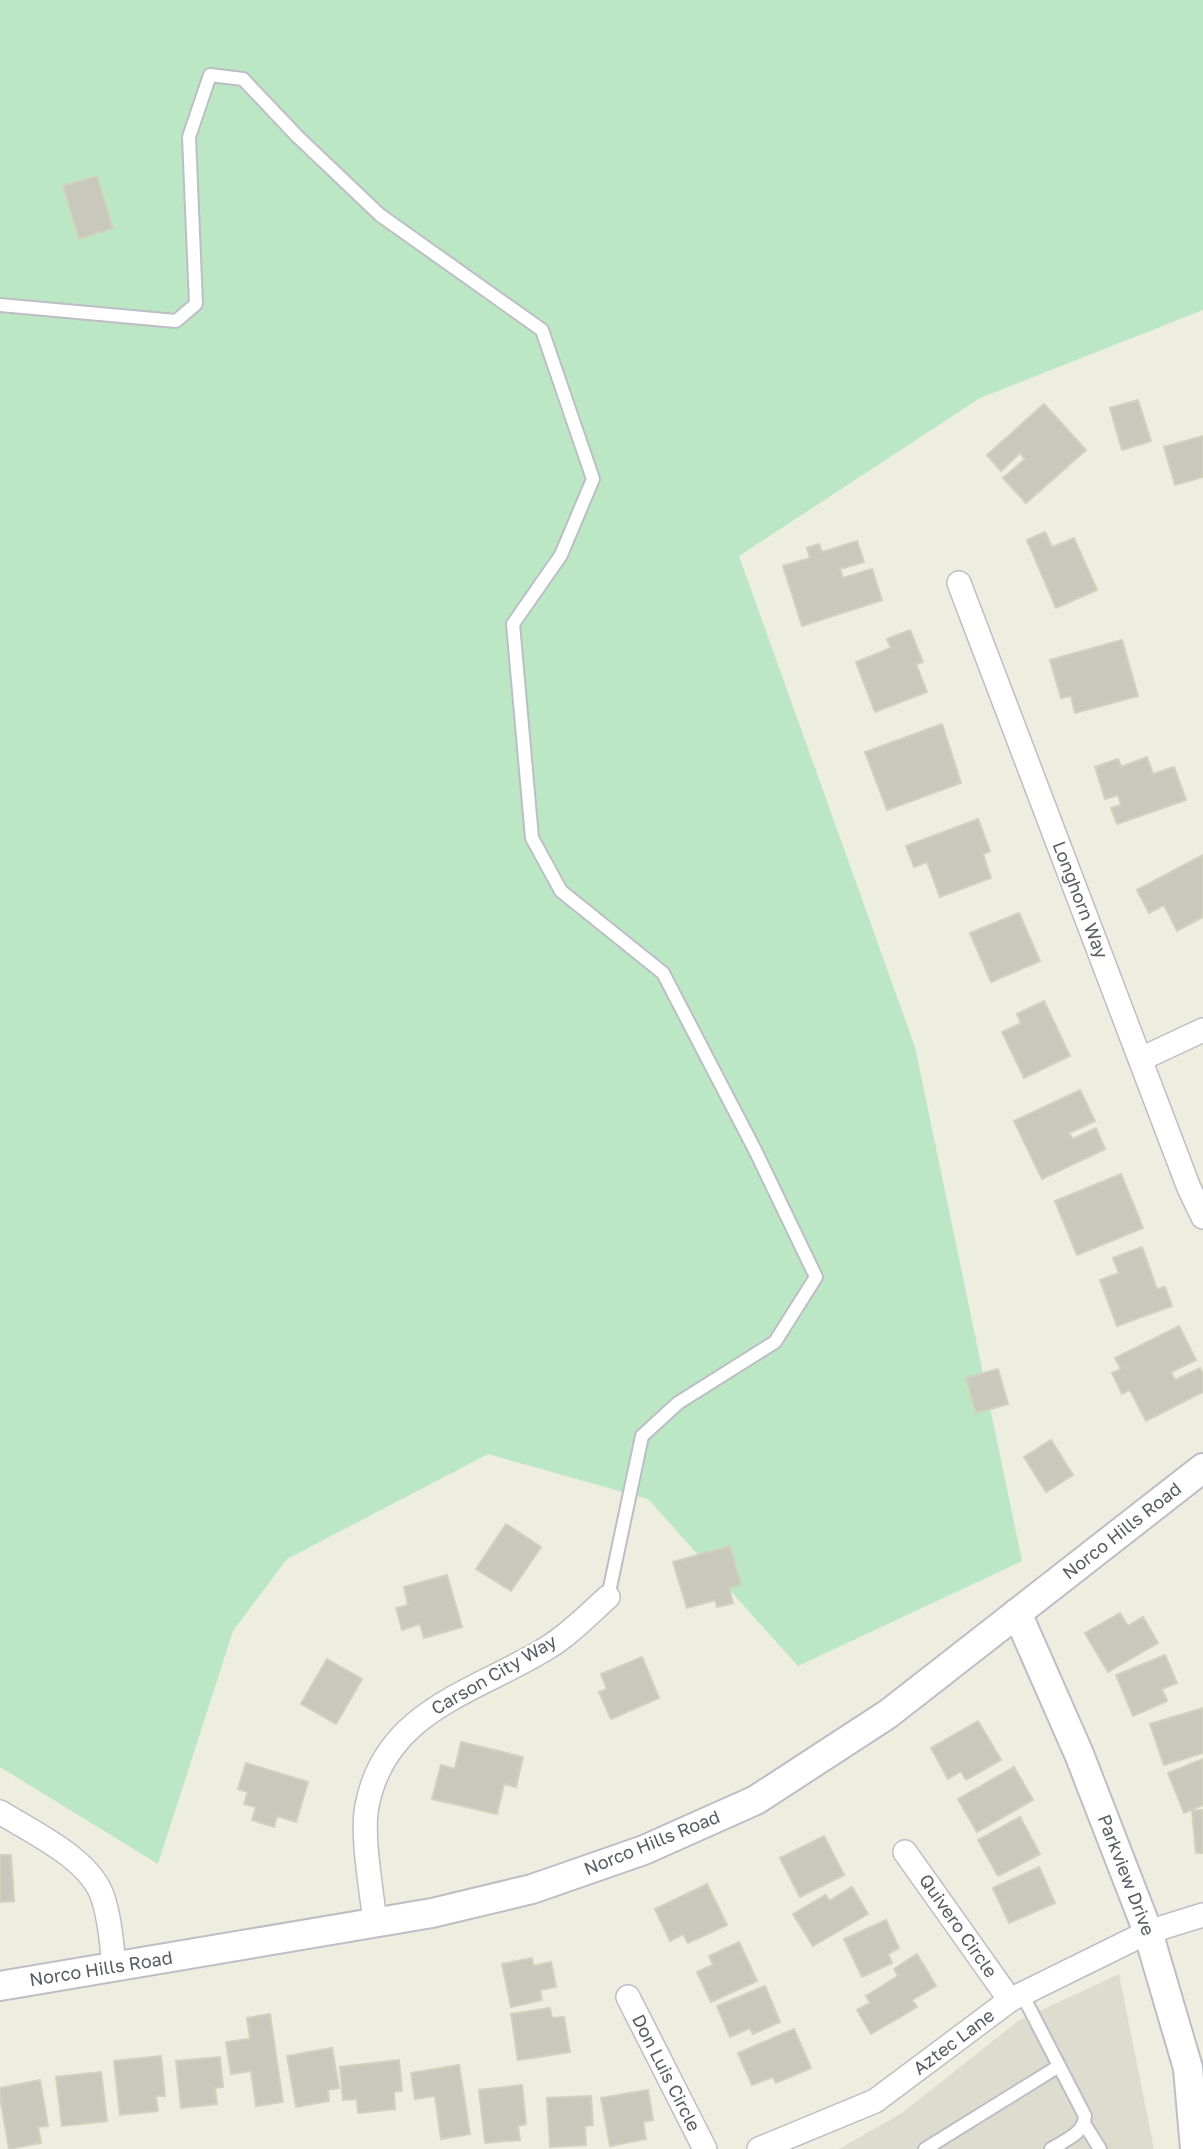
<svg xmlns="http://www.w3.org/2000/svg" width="1203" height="2149" viewBox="0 0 1203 2149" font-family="'Golos Text',sans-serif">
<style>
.education{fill:#ddddcf}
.green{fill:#bbe7c5}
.building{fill:#c8c8bd;stroke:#d2d1be;stroke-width:2}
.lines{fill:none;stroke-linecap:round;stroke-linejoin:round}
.service-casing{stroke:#bdbec5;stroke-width:16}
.minor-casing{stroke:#bdbec5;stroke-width:26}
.tertiary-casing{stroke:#bdbec5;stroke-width:32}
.service{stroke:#fff;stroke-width:12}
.minor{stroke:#fff;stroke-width:23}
.tertiary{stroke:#fff;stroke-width:28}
.labels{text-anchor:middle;stroke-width:5;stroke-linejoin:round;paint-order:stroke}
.street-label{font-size:18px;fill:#595b63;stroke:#fff}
</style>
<rect width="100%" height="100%" fill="#edede0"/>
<path class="education" d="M 1119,1974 L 1154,2149 L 839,2149 L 902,2113 L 1018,2021 Z"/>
<path class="green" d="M 0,0 L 1203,0 L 1203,310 L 980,398 L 739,556 L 915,1047 L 1022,1561 L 798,1666 L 648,1499 L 488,1454 L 287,1559 L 233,1631 L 158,1864 L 0,1767 Z"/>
<path class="building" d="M 97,176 L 113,228 L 79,239 L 63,186 Z
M 1138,400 L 1151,441 L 1122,450 L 1110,408 Z
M 1044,404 L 1086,450 L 1026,503 L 1003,478 L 1025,459 L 1020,453 L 1001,471 L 987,455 Z
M 1203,436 L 1203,477 L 1175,485 L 1164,447 Z
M 1045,532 L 1052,547 L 1074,538 L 1097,590 L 1056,608 L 1027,540 Z
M 857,541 L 864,562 L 840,569 L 843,578 L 872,569 L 882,600 L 802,626 L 783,566 L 810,558 L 807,548 L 819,544 L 822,552 Z
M 910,630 L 923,662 L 916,664 L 927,692 L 875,712 L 856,662 L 891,648 L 887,639 Z
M 1122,640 L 1138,696 L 1075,713 L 1071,696 L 1061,698 L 1050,660 Z
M 942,724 L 961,783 L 887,810 L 865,752 Z
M 1147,757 L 1153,774 L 1174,767 L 1186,800 L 1117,824 L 1111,808 L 1121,805 L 1118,795 L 1105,799 L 1095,767 L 1118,759 L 1121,767 Z
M 978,819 L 990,851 L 983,854 L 991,878 L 940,897 L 927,862 L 914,867 L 906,846 Z
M 1203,855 L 1203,917 L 1177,931 L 1164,905 L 1149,913 L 1137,890 Z
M 1019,913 L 1040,961 L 991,982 L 970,933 Z
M 1044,1001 L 1070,1056 L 1024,1078 L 1002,1032 L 1021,1023 L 1017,1014 Z
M 1080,1090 L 1095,1121 L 1069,1133 L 1073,1139 L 1096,1128 L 1105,1149 L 1042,1179 L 1014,1121 Z
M 1121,1174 L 1143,1228 L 1077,1255 L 1055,1201 Z
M 1142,1247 L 1157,1289 L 1165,1287 L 1172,1306 L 1117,1326 L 1100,1280 L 1119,1273 L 1113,1258 Z
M 1179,1326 L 1196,1360 L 1171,1372 L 1175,1380 L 1200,1368 L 1203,1374 L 1203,1392 L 1146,1421 L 1130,1390 L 1122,1394 L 1112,1373 L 1121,1369 L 1115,1358 Z
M 998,1369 L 1008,1404 L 976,1413 L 966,1378 Z
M 1051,1440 L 1073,1475 L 1046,1492 L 1024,1457 Z
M 506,1524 L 541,1547 L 511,1591 L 476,1569 Z
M 730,1546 L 741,1585 L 729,1588 L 733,1603 L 717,1607 L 715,1600 L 687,1608 L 673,1562 Z
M 447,1575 L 462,1627 L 424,1638 L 420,1624 L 402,1630 L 396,1608 L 408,1605 L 404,1587 Z
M 1120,1613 L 1128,1626 L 1143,1617 L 1158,1643 L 1108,1672 L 1085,1633 Z
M 1165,1655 L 1177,1683 L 1162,1689 L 1167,1701 L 1133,1716 L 1116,1675 Z
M 642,1657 L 659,1698 L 611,1719 L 599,1692 L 607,1689 L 601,1674 Z
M 327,1659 L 362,1679 L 336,1724 L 301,1704 Z
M 1203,1708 L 1203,1753 L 1164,1765 L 1150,1724 Z
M 978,1721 L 1001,1760 L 966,1780 L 961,1771 L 948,1779 L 931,1748 Z
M 461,1742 L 523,1757 L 516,1787 L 504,1784 L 497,1814 L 432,1799 L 441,1765 L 455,1769 Z
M 1203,1759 L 1203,1805 L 1184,1813 L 1168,1773 Z
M 246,1763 L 308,1782 L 296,1822 L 277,1816 L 274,1827 L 252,1820 L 256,1807 L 244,1804 L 248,1792 L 238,1789 Z
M 1014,1767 L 1033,1800 L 977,1832 L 958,1799 Z
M 1203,1810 L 1203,1853 L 1196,1853 L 1192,1811 Z
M 1020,1817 L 1040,1854 L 998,1876 L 978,1840 Z
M 824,1836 L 844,1875 L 800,1897 L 780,1858 Z
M 0,1855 L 11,1855 L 14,1901 L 0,1902 Z
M 1039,1867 L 1055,1903 L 1009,1923 L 993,1888 Z
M 707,1884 L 727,1925 L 688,1943 L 683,1934 L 670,1941 L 655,1909 Z
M 852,1887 L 868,1914 L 813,1946 L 793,1914 L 826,1895 L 829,1901 Z
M 886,1920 L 899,1948 L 888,1954 L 892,1963 L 862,1977 L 844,1939 Z
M 739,1942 L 757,1981 L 711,2002 L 697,1972 L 713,1965 L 709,1956 Z
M 917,1954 L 936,1986 L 912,2000 L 917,2007 L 871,2034 L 857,2010 L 870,2003 L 866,1996 L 898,1976 L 894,1969 Z
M 532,1958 L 533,1966 L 551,1962 L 556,1987 L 540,1990 L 542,2000 L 511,2007 L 502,1964 Z
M 765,1986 L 780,2022 L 753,2034 L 750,2028 L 730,2037 L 717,2006 Z
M 550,2008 L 552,2018 L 564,2017 L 570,2052 L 518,2060 L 511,2014 Z
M 270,2014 L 283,2102 L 256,2106 L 251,2071 L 231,2074 L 226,2042 L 250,2039 L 247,2018 Z
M 794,2029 L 811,2068 L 776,2083 L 773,2077 L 752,2085 L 738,2053 Z
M 332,2048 L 339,2088 L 328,2090 L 329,2101 L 296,2107 L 287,2056 Z
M 161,2056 L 165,2096 L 156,2096 L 158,2111 L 120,2115 L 114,2061 Z
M 220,2057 L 223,2087 L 215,2088 L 217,2104 L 181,2108 L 176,2061 Z
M 399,2060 L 402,2091 L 394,2092 L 395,2109 L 358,2113 L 357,2099 L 343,2100 L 340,2067 Z
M 459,2065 L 470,2134 L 441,2139 L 435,2096 L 415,2099 L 411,2073 Z
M 101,2072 L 107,2121 L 62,2126 L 56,2077 Z
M 40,2080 L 48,2126 L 38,2127 L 41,2143 L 9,2149 L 0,2098 L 0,2088 Z
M 522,2085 L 526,2124 L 518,2126 L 520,2140 L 485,2143 L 479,2090 Z
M 648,2090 L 653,2120 L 643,2122 L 646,2139 L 610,2146 L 601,2098 Z
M 591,2096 L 593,2125 L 585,2126 L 586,2145 L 550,2147 L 547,2098 Z"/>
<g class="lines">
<defs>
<path id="service" d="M 0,305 L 176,321 L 196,304 L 189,137 L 210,75 L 243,79 L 297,136 L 380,215 L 542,330 L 593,479 L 561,555 L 513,624 L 532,838 L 561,891 L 663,973 L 755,1150 L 816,1277 L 775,1342 L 678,1403 L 642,1436 L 608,1597
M 1022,1994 L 1085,2116 C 1084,2134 1065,2140 1051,2149
M 1085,2125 L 1100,2149
M 925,2149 L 1059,2066"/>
<path id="minor" d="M 959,583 L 1189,1188 L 1203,1217
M 1141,1059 L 1203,1030
M 0,1812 C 33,1833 91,1859 103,1898 C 110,1920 112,1945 114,1968
M 905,1852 L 1010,2000
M 375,1923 C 372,1892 361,1835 367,1806 C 385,1710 476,1692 547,1648 C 569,1635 589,1614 608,1597
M 628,1997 L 705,2149
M 759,2149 L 875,2101 L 1010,2000 L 1148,1932 L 1203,1915"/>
<path id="tertiary" d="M 1017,1613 L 1079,1754 L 1148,1932 L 1188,2068 L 1195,2149
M 0,1986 L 432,1913 L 532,1889 L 644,1850 L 756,1800 L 888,1714 L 1203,1468"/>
</defs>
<use href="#service" class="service-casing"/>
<use href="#minor" class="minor-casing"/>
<use href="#tertiary" class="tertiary-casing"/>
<use href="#service" class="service"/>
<use href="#minor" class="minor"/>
<use href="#tertiary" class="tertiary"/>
</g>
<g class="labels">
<g class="street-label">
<text transform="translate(1080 900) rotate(69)" y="6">Longhorn Way</text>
<text transform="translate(1122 1531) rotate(-38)" y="6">Norco Hills Road</text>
<text transform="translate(494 1675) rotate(-30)" y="6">Carson City Way</text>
<text transform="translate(652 1843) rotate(-22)" y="6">Norco Hills Road</text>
<text transform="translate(1126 1875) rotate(69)" y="6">Parkview Drive</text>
<text transform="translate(958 1926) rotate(55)" y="6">Quivero Circle</text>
<text transform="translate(101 1969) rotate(-9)" y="6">Norco Hills Road</text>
<text transform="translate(954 2042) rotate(-37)" y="6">Aztec Lane</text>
<text transform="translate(666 2073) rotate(63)" y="6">Don Luis Circle</text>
</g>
</g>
</svg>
